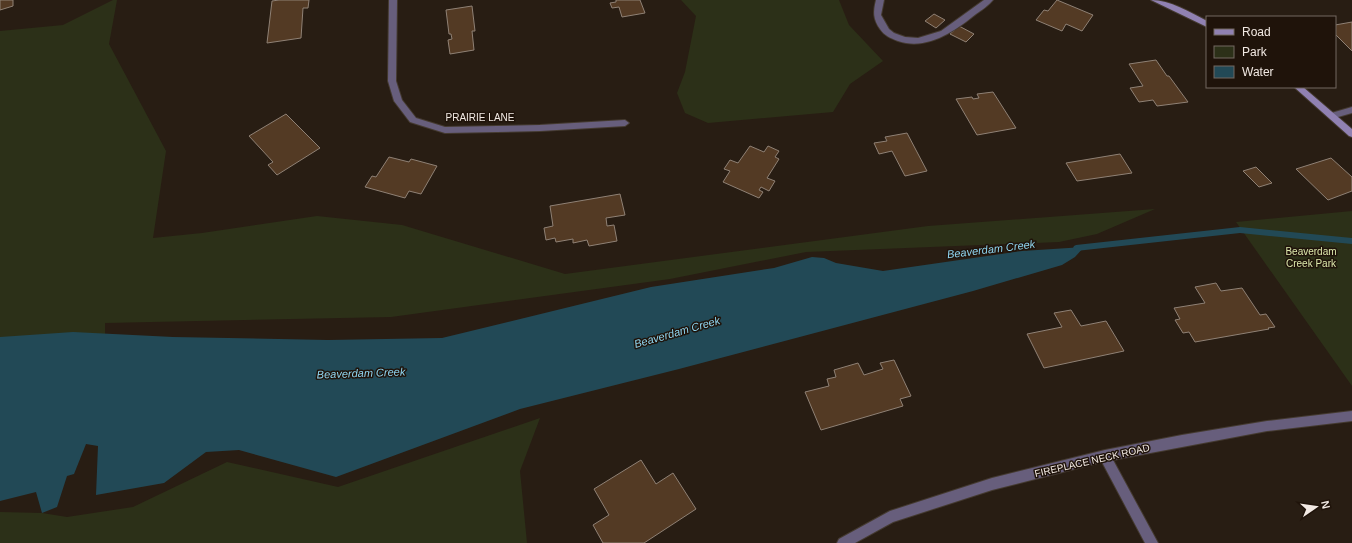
<svg xmlns="http://www.w3.org/2000/svg" width="1352" height="543" viewBox="0 0 1352 543" font-family="Helvetica,sans-serif">
<style>
.green{fill:#2c3018}
.water{fill:#224956}
.lines{fill:none;stroke-linecap:round;stroke-linejoin:round}
.stream{fill:#224956;fill-rule:evenodd}
.building{fill:#533a24;stroke:#8f8175}
.lane-casing{stroke:#443a30;stroke-width:2}
.street-casing{stroke:#443a30;stroke-width:2}
.secondary-casing{stroke:#443a30;stroke-width:2}
.lane{fill:#675e7c;fill-rule:evenodd}
.street{fill:#675e7c;fill-rule:evenodd}
.secondary{fill:#9081b2;fill-rule:evenodd}
.labels{text-anchor:middle;stroke-width:3;stroke-linejoin:round;paint-order:stroke}
.street-label{font-size:10px;fill:#f2e9e3;stroke:#1f130a}
.park-label{font-size:10px;fill:#dde8ac;stroke:#1f130a}
.water-label{font-size:11px;font-style:italic;fill:#8fd5f0;stroke:#1f130a}
</style>
<rect width="100%" height="100%" fill="#281d13"/>
<path class="green" d="M 113,0 L 117,0 L 109,44 L 166,151 L 153,238 L 202,233 L 317,216 L 402,225 L 565,274 L 928,226 L 1155,209 L 1097,234 L 1059,242 L 806,252 L 670,279 L 391,317 L 105,323 L 105,380 L 0,372 L 0,31 L 63,25 Z
M 681,0 L 839,0 L 849,25 L 883,61 L 850,84 L 833,112 L 708,123 L 685,113 L 677,93 L 685,72 L 696,16 Z
M 1352,211 L 1352,386 L 1236,222 Z
M 540,418 L 520,471 L 527,543 L 0,543 L 0,512 L 42,513 L 67,517 L 133,507 L 227,462 L 338,487 Z"/>
<path class="water" d="M 1084,247 L 1075,257 L 1062,265 L 973,291 L 679,369 L 520,409 L 336,477 L 239,450 L 206,452 L 164,483 L 96,495 L 98,446 L 86,444 L 74,474 L 67,476 L 57,507 L 42,513 L 36,492 L 0,501 L 0,337 L 73,332 L 173,337 L 328,340 L 442,338 L 651,287 L 774,268 L 812,257 L 824,258 L 836,263 L 883,271 L 1022,251 Z"/>
<g class="lines">
<path class="stream" d="M 1240,227 L 1352,238 L 1352,244 L 1240,233 L 1076,251 L 1074,250 L 1073,248 L 1074,246 L 1076,245 Z"/>
</g>
<path class="building" d="M 0,0 L 13,0 L 13,6 L 0,10 Z
M 279,0 L 309,0 L 308,8 L 303,8 L 301,38 L 267,43 L 272,1 Z
M 616,0 L 640,0 L 645,13 L 622,17 L 619,7 L 612,8 L 610,3 L 616,2 Z
M 1057,0 L 1093,15 L 1082,31 L 1066,24 L 1062,31 L 1036,20 L 1044,10 L 1048,11 Z
M 472,6 L 475,31 L 472,31 L 474,50 L 450,54 L 448,40 L 452,39 L 451,34 L 449,34 L 446,10 Z
M 934,14 L 945,20 L 936,28 L 925,21 Z
M 1352,22 L 1352,51 L 1335,34 L 1335,25 Z
M 959,26 L 974,34 L 966,42 L 950,34 Z
M 1156,60 L 1167,76 L 1169,76 L 1188,102 L 1157,106 L 1153,100 L 1139,102 L 1130,88 L 1143,86 L 1129,64 Z
M 993,92 L 1016,128 L 977,135 L 956,99 L 972,97 L 973,99 L 979,98 L 977,94 Z
M 286,114 L 320,148 L 277,175 L 268,165 L 273,162 L 249,136 Z
M 907,133 L 927,171 L 905,176 L 892,151 L 879,154 L 874,143 L 887,141 L 885,137 Z
M 750,146 L 764,152 L 768,146 L 779,151 L 775,157 L 779,159 L 767,178 L 775,181 L 769,191 L 761,187 L 759,190 L 763,192 L 759,198 L 723,182 L 730,171 L 724,169 L 730,160 L 738,163 Z
M 1120,154 L 1132,173 L 1077,181 L 1066,163 Z
M 389,157 L 409,162 L 411,159 L 437,166 L 421,194 L 409,191 L 405,198 L 365,187 L 372,176 L 376,177 Z
M 1331,158 L 1352,177 L 1352,191 L 1328,200 L 1296,169 Z
M 1256,167 L 1272,183 L 1259,187 L 1243,171 Z
M 620,194 L 625,215 L 606,218 L 607,226 L 614,225 L 617,241 L 589,246 L 587,240 L 573,243 L 573,239 L 556,242 L 555,238 L 546,240 L 544,228 L 553,226 L 550,206 Z
M 1216,283 L 1221,291 L 1242,288 L 1260,315 L 1266,314 L 1275,327 L 1268,328 L 1269,329 L 1195,342 L 1189,332 L 1183,333 L 1175,320 L 1180,319 L 1174,308 L 1205,303 L 1195,287 Z
M 1071,310 L 1081,326 L 1106,321 L 1124,351 L 1044,368 L 1027,334 L 1062,327 L 1054,313 Z
M 894,360 L 911,396 L 900,399 L 903,406 L 821,430 L 805,392 L 829,386 L 827,379 L 836,377 L 834,370 L 858,363 L 864,375 L 883,369 L 880,363 Z
M 641,460 L 656,484 L 673,473 L 696,509 L 644,543 L 603,543 L 593,525 L 609,515 L 594,489 Z"/>
<g class="lines">
<defs>
<path id="lane" d="M 876,0 L 884,0 L 881,15 L 889,29 L 894,33 L 905,37 L 918,38 L 941,31 L 984,0 L 993,0 C 989,5 982,10 976,14 C 955,31 927,51 898,41 C 890,38 885,36 880,29 C 873,19 873,12 876,0 Z"/>
<path id="street" d="M 389,0 L 397,0 L 396,81 L 402,100 L 416,118 L 445,127 L 540,125 L 625,120 L 629,123 L 625,126 L 540,131 L 445,133 L 410,122 L 394,101 L 388,81 Z
M 1352,107 L 1352,113 L 1331,119 L 1327,116 L 1328,114 Z
M 1352,411 L 1352,421 L 1267,431 L 1113,460 L 1158,543 L 1145,543 L 1102,462 L 992,490 L 893,522 L 855,543 L 837,543 L 839,539 L 890,511 L 992,478 L 1105,450 L 1182,435 L 1267,421 Z"/>
<path id="secondary" d="M 1151,0 C 1170,0 1190,12 1207,21 L 1207,27 Z
M 1294,87 L 1303,87 L 1352,129 L 1352,137 L 1349,136 Z"/>
</defs>
<use href="#lane" class="lane-casing"/>
<use href="#street" class="street-casing"/>
<use href="#secondary" class="secondary-casing"/>
<use href="#lane" class="lane"/>
<use href="#street" class="street"/>
<use href="#secondary" class="secondary"/>
</g>
<g class="labels">
<g class="street-label">
<text x="480" y="121">PRAIRIE LANE</text>
<text transform="translate(1092 460) rotate(-13)" y="4">FIREPLACE NECK ROAD</text>
</g>
<g class="park-label">
<text x="1311" y="255">Beaverdam<tspan x="1311" dy="12">Creek Park</tspan></text>
</g>
<g class="water-label">
<text transform="translate(991 249) rotate(-7)" y="4">Beaverdam Creek</text>
<text transform="translate(677 332) rotate(-16)" y="4">Beaverdam Creek</text>
<text transform="translate(361 373) rotate(-2)" y="4">Beaverdam Creek</text>
</g>
</g>
<rect x="1206" y="16" width="130" height="72" fill="#1f130a" stroke="#736961"/>
<rect x="1214" y="29" width="20" height="6" fill="#9081b2" stroke="#736961"/>
<text x="1242" y="36" font-size="12" fill="#f2e9e3">Road</text>
<rect x="1214" y="46" width="20" height="12" fill="#2c3018" stroke="#736961"/>
<text x="1242" y="56" font-size="12" fill="#f2e9e3">Park</text>
<rect x="1214" y="66" width="20" height="12" fill="#224956" stroke="#736961"/>
<text x="1242" y="76" font-size="12" fill="#f2e9e3">Water</text>
<g transform="translate(1316 507) rotate(77)" stroke="#1f130a" stroke-width="3" paint-order="stroke">
<path d="M0-3L7 15L0 10L-7 15Z" fill="#f2e9e3"/>
<text y="-6" font-size="11" font-weight="bold" text-anchor="middle" fill="#f2e9e3">N</text>
</g>
</svg>
